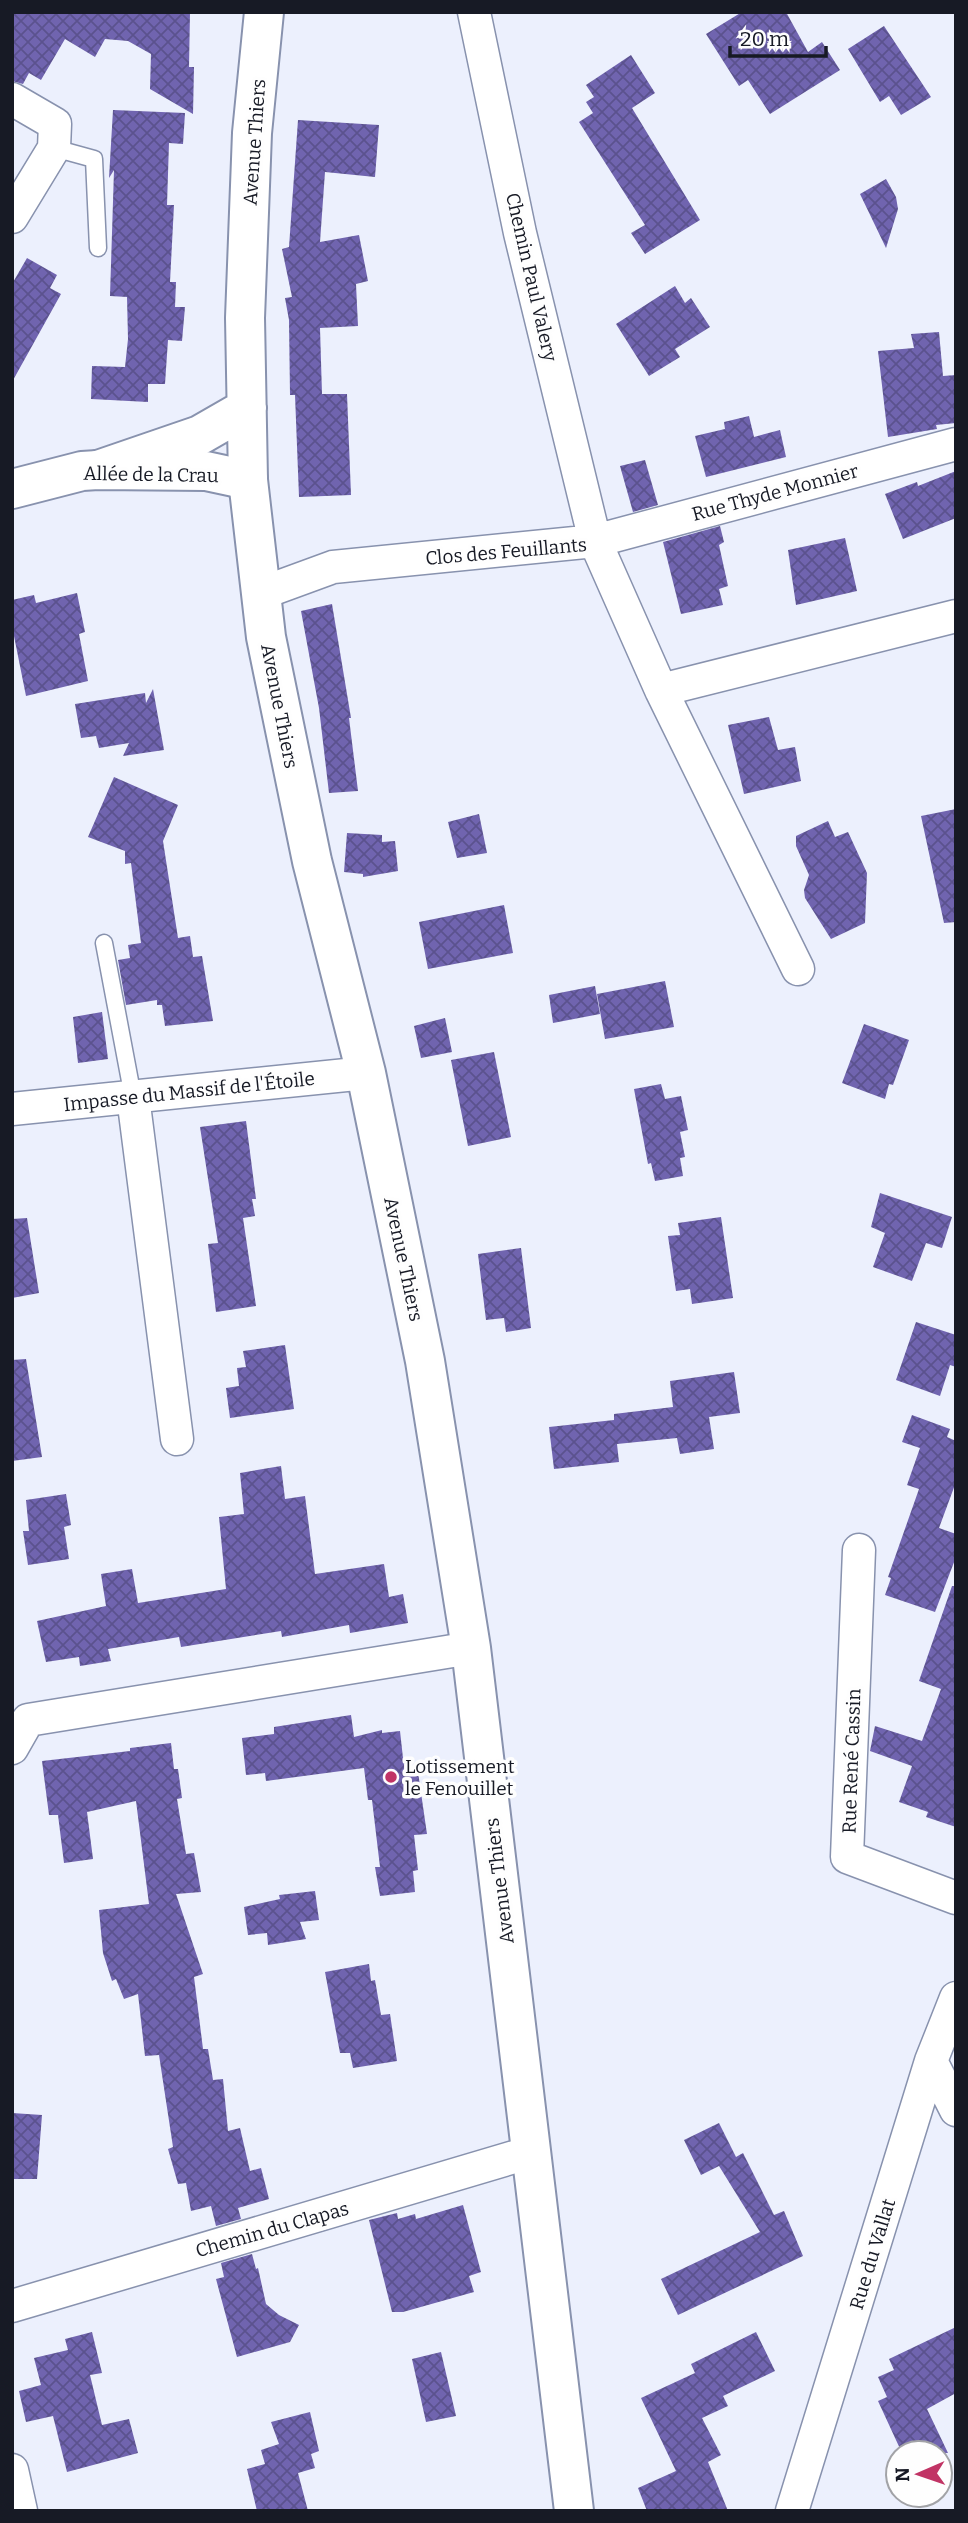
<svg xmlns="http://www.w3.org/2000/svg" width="968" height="2523" viewBox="0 0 968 2523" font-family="Bitter,serif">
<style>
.building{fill:url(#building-cross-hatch)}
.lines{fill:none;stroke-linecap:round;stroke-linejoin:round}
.service-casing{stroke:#8892ae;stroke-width:19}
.minor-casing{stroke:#8892ae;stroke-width:35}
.tertiary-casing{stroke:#8892ae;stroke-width:42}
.secondary-casing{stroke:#8892ae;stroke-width:42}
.service{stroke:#fff;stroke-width:16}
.minor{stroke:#fff;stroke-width:32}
.tertiary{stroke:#fff;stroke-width:38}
.secondary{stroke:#fff;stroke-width:38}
.poi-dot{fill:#c13465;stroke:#fefefe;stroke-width:2.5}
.labels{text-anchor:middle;stroke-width:7;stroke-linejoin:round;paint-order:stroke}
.street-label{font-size:19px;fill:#171a25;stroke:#fefefe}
.poi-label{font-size:19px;fill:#171a25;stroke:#fefefe;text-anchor:start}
</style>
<defs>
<pattern id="building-cross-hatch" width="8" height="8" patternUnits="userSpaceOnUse" patternTransform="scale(1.75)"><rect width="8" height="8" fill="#7064af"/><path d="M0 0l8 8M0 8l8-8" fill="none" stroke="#5b528e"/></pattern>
</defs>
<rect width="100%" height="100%" fill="#ecf0fd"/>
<path class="building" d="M 12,12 L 190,13 L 189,67 L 194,67 L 193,114 L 150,89 L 151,54 L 128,41 L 105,39 L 95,57 L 65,39 L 41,80 L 29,73 L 23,84 L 12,81 Z
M 742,12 L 786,12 L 808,52 L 822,42 L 840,70 L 770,114 L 748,80 L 739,86 L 706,34 Z
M 884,26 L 931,97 L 901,115 L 889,96 L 880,102 L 848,49 Z
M 631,55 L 655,93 L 632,108 L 700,220 L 645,254 L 631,233 L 645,225 L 579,122 L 593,113 L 586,102 L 594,97 L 586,85 Z
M 113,110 L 185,113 L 183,144 L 169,143 L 167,205 L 174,205 L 170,282 L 176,282 L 175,307 L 185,307 L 182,341 L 168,340 L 165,384 L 148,384 L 148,402 L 91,399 L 92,366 L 125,367 L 128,339 L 127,297 L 110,296 L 114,170 L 109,178 Z
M 298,120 L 379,125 L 375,177 L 325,172 L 320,242 L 359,235 L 368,281 L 356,284 L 358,326 L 320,328 L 322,394 L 347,394 L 351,495 L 299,497 L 295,395 L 290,395 L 289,320 L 285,298 L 292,297 L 282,249 L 289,247 Z
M 886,179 L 896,197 L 898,209 L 886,248 L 860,194 Z
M 27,258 L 57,275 L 50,288 L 61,294 L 12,382 L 12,284 Z
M 675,286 L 685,303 L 691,298 L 710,327 L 675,349 L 680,357 L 649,376 L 616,324 Z
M 939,332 L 943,376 L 956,375 L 956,423 L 936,425 L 937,429 L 888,437 L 878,351 L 914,348 L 911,334 Z
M 749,416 L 754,437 L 780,430 L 786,457 L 706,477 L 695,436 L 725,429 L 724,422 Z
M 645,460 L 658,505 L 633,512 L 620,466 Z
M 956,471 L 956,518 L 903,539 L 885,494 L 917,482 L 918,486 Z
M 720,526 L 724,542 L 719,545 L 728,586 L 719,589 L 723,605 L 681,614 L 663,542 Z
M 845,538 L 857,591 L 796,605 L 788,550 Z
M 77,593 L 85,632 L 79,634 L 88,681 L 26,696 L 12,626 L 12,600 L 34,595 L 36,603 Z
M 332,604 L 351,718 L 349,718 L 358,791 L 329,793 L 319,708 L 301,611 Z
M 153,689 L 164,750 L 123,756 L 129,743 L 99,748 L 96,736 L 81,738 L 75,704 L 145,693 L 146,703 Z
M 769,717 L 778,750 L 795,747 L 801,781 L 744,794 L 728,725 Z
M 114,777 L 178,805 L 163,841 L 178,938 L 190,936 L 193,957 L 202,956 L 213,1021 L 165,1026 L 162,1005 L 157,1005 L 157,1000 L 126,1005 L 118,960 L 130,958 L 128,945 L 141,943 L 131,863 L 125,864 L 125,851 L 88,837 Z
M 956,809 L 956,922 L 944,923 L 921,816 Z
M 479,814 L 487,853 L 457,858 L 448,822 Z
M 828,821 L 835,837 L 848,832 L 867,873 L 865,923 L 831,939 L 805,898 L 804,890 L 809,875 L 796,846 L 796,836 Z
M 347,833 L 382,835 L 382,842 L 395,841 L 398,871 L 363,877 L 363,874 L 344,872 Z
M 504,905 L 513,953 L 428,969 L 419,922 Z
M 665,981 L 674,1027 L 605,1039 L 597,994 Z
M 595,986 L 600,1014 L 553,1023 L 549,995 Z
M 102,1012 L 108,1059 L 78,1063 L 73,1017 Z
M 445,1018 L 452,1052 L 421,1058 L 414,1026 Z
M 864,1024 L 909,1040 L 893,1085 L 889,1084 L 885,1099 L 842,1083 Z
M 494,1052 L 511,1137 L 468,1146 L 451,1060 Z
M 661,1084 L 665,1099 L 681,1096 L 688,1130 L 680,1132 L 685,1157 L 680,1158 L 683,1176 L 655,1181 L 651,1163 L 648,1164 L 634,1089 Z
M 246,1121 L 256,1199 L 252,1199 L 255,1216 L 243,1218 L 256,1306 L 216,1312 L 208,1244 L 218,1243 L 200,1127 Z
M 880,1193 L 952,1217 L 942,1248 L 926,1243 L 912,1281 L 873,1267 L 885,1233 L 871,1227 Z
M 721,1217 L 733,1298 L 692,1304 L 690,1289 L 676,1291 L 668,1236 L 680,1235 L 678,1223 Z
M 27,1218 L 39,1293 L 12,1298 L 12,1219 Z
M 521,1248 L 531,1328 L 506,1332 L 504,1318 L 486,1320 L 478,1254 Z
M 916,1322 L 956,1335 L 956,1367 L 950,1365 L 940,1396 L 896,1380 Z
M 285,1345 L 294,1409 L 230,1418 L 226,1388 L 239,1386 L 237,1368 L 246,1367 L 243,1351 Z
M 26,1359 L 42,1457 L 12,1461 L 12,1360 Z
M 734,1372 L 740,1413 L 709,1417 L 714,1449 L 680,1454 L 677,1438 L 617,1444 L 619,1462 L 554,1469 L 549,1427 L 614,1420 L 614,1414 L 673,1407 L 670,1381 Z
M 912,1415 L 950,1429 L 947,1437 L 956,1441 L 956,1482 L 939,1528 L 956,1534 L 956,1557 L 935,1612 L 885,1595 L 891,1578 L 888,1577 L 919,1489 L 907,1485 L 920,1448 L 902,1442 Z
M 281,1466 L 285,1499 L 305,1496 L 315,1574 L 384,1564 L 389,1597 L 403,1594 L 408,1623 L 350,1633 L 349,1625 L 282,1637 L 281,1631 L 181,1647 L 179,1637 L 108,1649 L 111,1661 L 80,1666 L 79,1657 L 46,1662 L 37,1621 L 106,1606 L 101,1574 L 132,1569 L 138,1603 L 226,1589 L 219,1517 L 244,1514 L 240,1473 Z
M 66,1494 L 71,1525 L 64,1527 L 69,1559 L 28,1565 L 23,1531 L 29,1531 L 26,1500 Z
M 952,1586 L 956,1586 L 956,1827 L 926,1817 L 928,1812 L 899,1802 L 912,1766 L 870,1751 L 875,1726 L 922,1741 L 941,1689 L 919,1681 Z
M 351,1715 L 354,1737 L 382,1730 L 382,1733 L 400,1731 L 403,1758 L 409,1757 L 410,1772 L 418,1772 L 427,1834 L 414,1835 L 418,1870 L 413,1871 L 415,1892 L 380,1896 L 375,1867 L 380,1867 L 372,1800 L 368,1800 L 364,1768 L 266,1781 L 265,1773 L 246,1775 L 242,1738 L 274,1734 L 274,1727 Z
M 171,1743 L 174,1769 L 178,1769 L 182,1798 L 177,1799 L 186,1854 L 194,1853 L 201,1892 L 176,1894 L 203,1974 L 194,1977 L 203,2049 L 208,2049 L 213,2080 L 223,2079 L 228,2131 L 240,2128 L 250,2171 L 261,2168 L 269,2199 L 238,2208 L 241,2219 L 216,2226 L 211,2206 L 191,2211 L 186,2183 L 178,2184 L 168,2149 L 173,2147 L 159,2055 L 145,2056 L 138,1994 L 124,1999 L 116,1979 L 112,1981 L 103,1953 L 99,1910 L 149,1904 L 136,1801 L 87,1812 L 93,1859 L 64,1863 L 58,1815 L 49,1815 L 42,1761 L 130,1751 L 130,1748 Z
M 315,1891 L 319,1920 L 300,1922 L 306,1939 L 268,1945 L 267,1933 L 248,1935 L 244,1907 L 280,1899 L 279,1895 Z
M 369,1964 L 371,1981 L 375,1980 L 381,2015 L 390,2014 L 397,2061 L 353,2068 L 350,2053 L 340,2053 L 325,1972 Z
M 12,2113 L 42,2115 L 37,2179 L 12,2179 Z
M 719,2123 L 736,2157 L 743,2153 L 774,2215 L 784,2211 L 803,2256 L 678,2315 L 661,2279 L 760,2232 L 719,2166 L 701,2175 L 684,2140 Z
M 463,2205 L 481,2272 L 469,2276 L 474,2292 L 403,2312 L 392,2312 L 369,2220 L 397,2213 L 398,2219 L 415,2214 L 416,2219 Z
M 252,2254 L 256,2269 L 258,2268 L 266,2304 L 279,2315 L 299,2325 L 290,2342 L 237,2357 L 216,2279 L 224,2277 L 221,2263 Z
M 956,2327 L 956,2393 L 927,2409 L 948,2453 L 902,2453 L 878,2401 L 887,2397 L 878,2377 L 894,2370 L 889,2359 Z
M 92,2332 L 102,2373 L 90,2375 L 102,2425 L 129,2419 L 138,2453 L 67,2472 L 53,2416 L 26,2422 L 19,2391 L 41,2385 L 34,2358 L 68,2350 L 65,2339 Z
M 756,2332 L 775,2371 L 723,2396 L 728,2406 L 702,2418 L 721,2455 L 708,2462 L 728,2511 L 647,2511 L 638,2488 L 676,2471 L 641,2398 L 695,2373 L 691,2364 Z
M 441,2352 L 456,2416 L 426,2422 L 412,2359 Z
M 310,2412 L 319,2451 L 311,2454 L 315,2468 L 298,2473 L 308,2511 L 257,2511 L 247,2469 L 265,2464 L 261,2450 L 279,2444 L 271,2422 Z"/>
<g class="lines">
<defs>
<path id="service" d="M 54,148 L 94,159 L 98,248
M 104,943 L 133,1097"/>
<path id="minor" d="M 474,12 L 520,233 L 595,541 L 956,444
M 12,99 L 55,124 L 54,148 L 12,217
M 262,593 L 333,567 L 595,541 L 661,690 L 798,969
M 661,690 L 956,616
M 133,1097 L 177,1439
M 12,1109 L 366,1073
M 859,1550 L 847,1857 L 956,1898
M 12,1748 L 28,1720 L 471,1648
M 931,2061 L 956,2110
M 12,2306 L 531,2152
M 12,2470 L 21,2511
M 792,2511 L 931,2061 L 956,1998"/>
<path id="tertiary" d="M 12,489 L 82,471 L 98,470 L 206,471 L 248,480"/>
<path id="secondary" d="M 264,12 L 252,133 L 245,318 L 248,480 L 266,637 L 312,861 L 366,1073 L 425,1361 L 471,1648 L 574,2511
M 98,470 L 200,435 L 247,408"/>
</defs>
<use href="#service" class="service-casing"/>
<use href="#minor" class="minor-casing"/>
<use href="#tertiary" class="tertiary-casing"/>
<use href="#secondary" class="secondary-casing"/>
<use href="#service" class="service"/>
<use href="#minor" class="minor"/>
<use href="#tertiary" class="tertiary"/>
<use href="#secondary" class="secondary"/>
</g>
<circle class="poi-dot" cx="391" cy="1777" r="7"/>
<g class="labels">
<g class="street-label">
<text transform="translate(254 142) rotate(-86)" y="7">Avenue Thiers</text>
<text transform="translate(532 277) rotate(77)" y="7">Chemin Paul Valery</text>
<text transform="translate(151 474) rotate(1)" y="7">Allée de la Crau</text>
<text transform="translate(775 492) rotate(-15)" y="7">Rue Thyde Monnier</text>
<text transform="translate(506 551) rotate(-5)" y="7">Clos des Feuillants</text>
<text transform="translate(280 706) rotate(79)" y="7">Avenue Thiers</text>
<text transform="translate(189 1091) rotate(-6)" y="7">Impasse du Massif de l'Étoile</text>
<text transform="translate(404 1259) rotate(78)" y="7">Avenue Thiers</text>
<text transform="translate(851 1761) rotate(-88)" y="7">Rue René Cassin</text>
<text transform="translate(499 1881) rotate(-97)" y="7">Avenue Thiers</text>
<text transform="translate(272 2229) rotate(-16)" y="7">Chemin du Clapas</text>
<text transform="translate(872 2254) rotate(-73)" y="7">Rue du Vallat</text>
</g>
<g class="poi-label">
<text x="405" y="1773">Lotissement<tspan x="405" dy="22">le Fenouillet</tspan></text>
</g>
</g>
<rect width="968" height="2523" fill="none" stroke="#171a25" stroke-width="28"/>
<g transform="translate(919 2474) rotate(268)"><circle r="33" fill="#fefefe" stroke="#a2a3a7" stroke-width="2"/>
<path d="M0-5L12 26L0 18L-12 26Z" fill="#c13465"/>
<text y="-10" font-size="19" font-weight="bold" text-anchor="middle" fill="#171a25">N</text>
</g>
<path d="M730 46v10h96v-10" fill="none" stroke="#171a25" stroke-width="3.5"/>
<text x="740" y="46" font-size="21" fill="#171a25" stroke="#fefefe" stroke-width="5" paint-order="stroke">20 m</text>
</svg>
